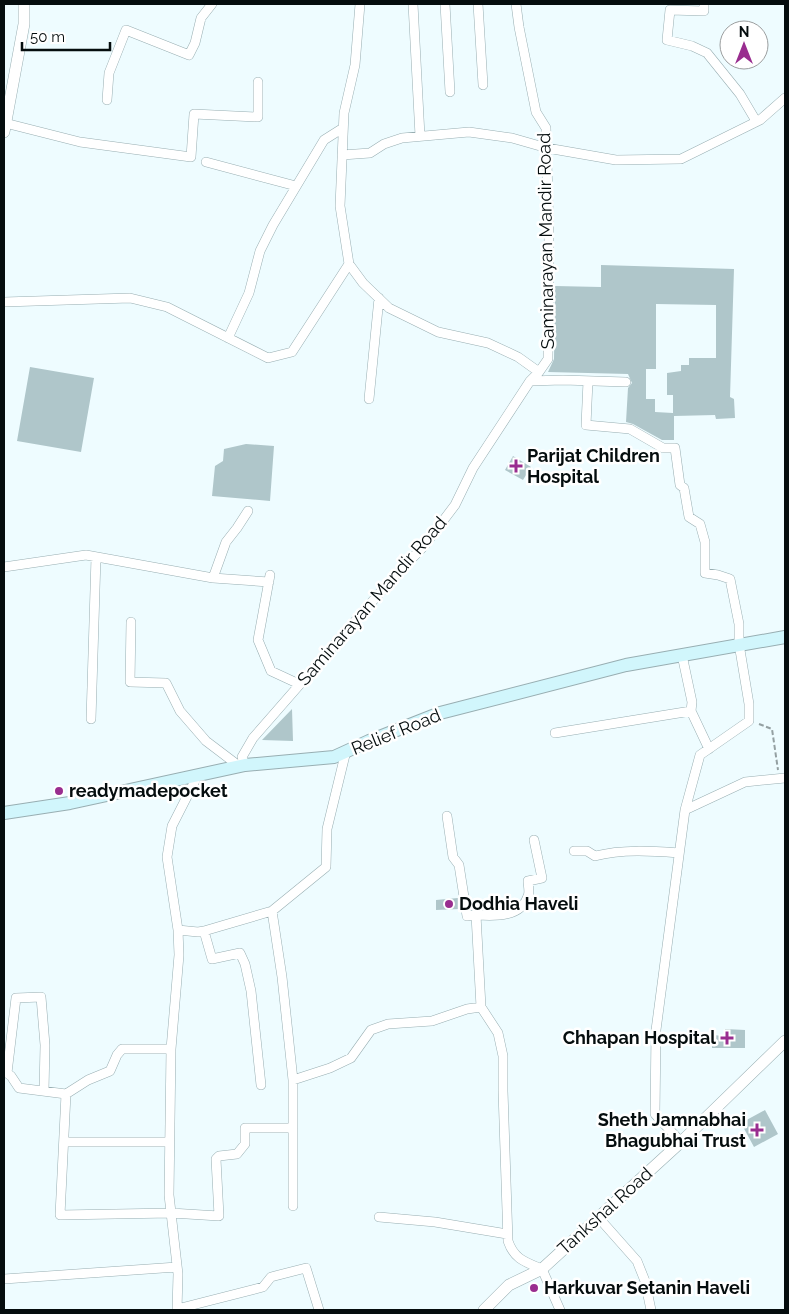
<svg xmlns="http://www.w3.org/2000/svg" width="789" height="1314" viewBox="0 0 789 1314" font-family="Raleway,sans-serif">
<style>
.building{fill:#afc6ca;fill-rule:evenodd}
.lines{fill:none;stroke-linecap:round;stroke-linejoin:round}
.minor-casing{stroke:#98aeb2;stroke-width:10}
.tertiary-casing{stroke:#98aeb2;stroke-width:12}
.secondary-casing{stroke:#98aeb2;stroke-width:14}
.path{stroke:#94a0a2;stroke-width:2;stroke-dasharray:5 2.5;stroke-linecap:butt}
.minor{stroke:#fff;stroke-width:9}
.tertiary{stroke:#fff;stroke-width:11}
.secondary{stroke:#d1f6fc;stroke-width:12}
.poi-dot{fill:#992d8f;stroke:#fff;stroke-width:2}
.labels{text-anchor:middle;stroke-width:5;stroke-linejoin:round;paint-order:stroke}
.street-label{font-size:18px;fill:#050d0e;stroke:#fff}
.poi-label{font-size:18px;font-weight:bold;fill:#050d0e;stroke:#fff;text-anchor:start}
</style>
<rect width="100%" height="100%" fill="#eefcff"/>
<path class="building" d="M 601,265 L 734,269 L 730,397 L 734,399 L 735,418 L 716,419 L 715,415 L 674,416 L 674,440 L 662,440 L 633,424 L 626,422 L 628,388 L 632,383 L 628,374 L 548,372 L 554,359 L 555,286 L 601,287 ZM 656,304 L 716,305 L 716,358 L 689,358 L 689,365 L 681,365 L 681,371 L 667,373 L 667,395 L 673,395 L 673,413 L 655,412 L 655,399 L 646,399 L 646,369 L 656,369 Z
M 30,367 L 94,378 L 81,452 L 17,441 Z
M 246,444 L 274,446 L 270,501 L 212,496 L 215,466 L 223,461 L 224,449 Z
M 513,456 L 531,467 L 523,480 L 505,470 Z
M 292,709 L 293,741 L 262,740 Z
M 458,898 L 460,909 L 436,910 L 436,900 Z
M 725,1029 L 745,1030 L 745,1048 L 712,1048 L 712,1035 L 725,1036 Z
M 765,1110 L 778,1134 L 754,1147 L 741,1123 Z"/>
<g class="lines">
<defs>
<path id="minor" d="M 360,4 L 355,65 L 344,113 L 340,206 L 349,264 L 363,283 L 389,308 L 438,332 L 488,343 L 518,357 L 539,372
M 413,4 L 420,136
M 445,4 L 450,92
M 478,4 L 483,85
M 704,4 L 704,11 L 670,10 L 667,40 L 692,46 L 707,53 L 740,94 L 756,121
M 107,100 L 109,73 L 126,30 L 189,55 L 195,43 L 201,18 L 212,4
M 5,123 L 80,142 L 191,157 L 194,114 L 258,117 L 258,82
M 342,155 L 370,153 L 384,144 L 402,138 L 469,132 L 512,138 L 547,148 L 616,160 L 681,159 L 760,120 L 785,98
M 206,162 L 296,186
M 4,302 L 130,298 L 167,307 L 268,358 L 292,352 L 349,264
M 228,338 L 249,293 L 260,251 L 273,225 L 324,140 L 343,128
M 530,381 L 563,380 L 626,382
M 588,381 L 586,425 L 630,429 L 663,448 L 675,448 L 680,485 L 684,488 L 689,517 L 700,524 L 705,542 L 705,573 L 718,575 L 730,579 L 739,624 L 739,644 L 749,704 L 749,721 L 700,755 L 685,810 L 656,1030 L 655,1114 L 681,1142
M 369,399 L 379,298
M 4,567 L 86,555 L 213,578 L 269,582
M 270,575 L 258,640 L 271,671 L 299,684
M 213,578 L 226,542 L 237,528 L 248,511
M 131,622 L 130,682 L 166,683 L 180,711 L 206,741 L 239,766
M 682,655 L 692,702 L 691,711 L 709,749
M 91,719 L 96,557
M 555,733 L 691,711
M 245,765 L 242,757 L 253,738 L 391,580 L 424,546 L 455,505 L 473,468 L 530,381 L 539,372 L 548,359 L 549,233 L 546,128 L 536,112 L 519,27 L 516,4
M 685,810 L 745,782 L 785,778
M 447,816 L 453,857 L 459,865 L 467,916 L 476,915 L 481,1007 L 498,1033 L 503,1056 L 503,1091 L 508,1241 C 514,1259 525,1262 542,1269 L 560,1310
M 574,851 L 587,851 L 595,856 C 623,849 651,851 679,853
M 272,911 L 282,977 L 293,1080 L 293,1206
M 476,915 C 494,916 521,918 528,896 C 530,892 528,885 528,881 L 542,878 L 534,840
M 178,930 L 198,932 L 204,931 L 272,911 L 326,867 L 327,829 L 346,751
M 204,931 L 212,959 L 240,953 L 245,964 L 251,991 L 261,1085
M 4,1071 L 11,1076 L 19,1088 L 66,1094 L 88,1080 L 110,1071 L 117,1055 L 122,1049 L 171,1049
M 7,1073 L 16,998 L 41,997 L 45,1045 L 44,1091
M 293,1080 L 330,1068 L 351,1058 L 371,1030 L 388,1024 L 432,1021 L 467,1009 L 481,1007
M 66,1094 L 60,1215 L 171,1213 L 219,1216 L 216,1159 L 219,1156 L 237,1154 L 245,1144 L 245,1128 L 293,1128
M 64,1142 L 169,1142
M 379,1217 L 435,1222 L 507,1234
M 598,1217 L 637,1261 L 645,1281 L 651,1310
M 4,1279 L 177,1267
M 177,1309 L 263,1287 L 271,1277 L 306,1268 L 319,1310
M 177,1310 L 178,1274 L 169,1195 L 171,1049 L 179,955 L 178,930 L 167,857 L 172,826 L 198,775"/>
<path id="tertiary" d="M 4,132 L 24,24 L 24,4
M 484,1310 L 509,1285 L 542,1269 L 681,1142 L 785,1041"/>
<path id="secondary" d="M 4,813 L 70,803 L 245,765 L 334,757 L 369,741 L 440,713 L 626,665 L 785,637"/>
</defs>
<use href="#minor" class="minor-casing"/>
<use href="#tertiary" class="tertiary-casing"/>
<use href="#secondary" class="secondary-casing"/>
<path class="path" d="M 759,724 L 772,729 L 778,770"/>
<use href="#minor" class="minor"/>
<use href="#tertiary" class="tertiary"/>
<use href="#secondary" class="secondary"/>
</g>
<g class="poi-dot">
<path d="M513.5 458.5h5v5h5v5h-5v5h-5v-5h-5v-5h5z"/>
<circle cx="59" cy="791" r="5"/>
<circle cx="449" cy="904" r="5"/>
<path d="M724.5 1030.5h5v5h5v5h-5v5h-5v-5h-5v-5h5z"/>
<path d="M754.5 1122.5h5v5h5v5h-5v5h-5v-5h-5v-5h5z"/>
<circle cx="534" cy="1288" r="5"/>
</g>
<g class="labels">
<g class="street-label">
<text transform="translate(546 241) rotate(-91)" y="6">Saminarayan Mandir Road</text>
<text transform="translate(372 601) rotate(-49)" y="6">Saminarayan Mandir Road</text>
<text transform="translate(396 732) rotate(-22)" y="6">Relief Road</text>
<text transform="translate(605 1211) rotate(-42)" y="6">Tankshal Road</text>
</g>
<g class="poi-label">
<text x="527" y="462">Parijat Children<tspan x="527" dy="21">Hospital</tspan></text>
<text x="69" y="797">readymadepocket</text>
<text x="459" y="910">Dodhia Haveli</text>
<text x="716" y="1044" text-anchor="end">Chhapan Hospital</text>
<text x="746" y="1126" text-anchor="end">Sheth Jamnabhai<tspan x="746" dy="21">Bhagubhai Trust</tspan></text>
<text x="544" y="1294">Harkuvar Setanin Haveli</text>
</g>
</g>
<rect width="789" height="1314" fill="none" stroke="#050d0e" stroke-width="10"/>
<g transform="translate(744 45)"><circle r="24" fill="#ffffff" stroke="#9b9e9f"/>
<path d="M0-4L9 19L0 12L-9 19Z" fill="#992d8f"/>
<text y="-8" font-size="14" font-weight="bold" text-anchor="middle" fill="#050d0e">N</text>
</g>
<path d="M22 42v8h88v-8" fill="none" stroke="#050d0e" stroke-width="2.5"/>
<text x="30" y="42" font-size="15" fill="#050d0e" stroke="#ffffff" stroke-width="4" paint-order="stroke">50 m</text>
</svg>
